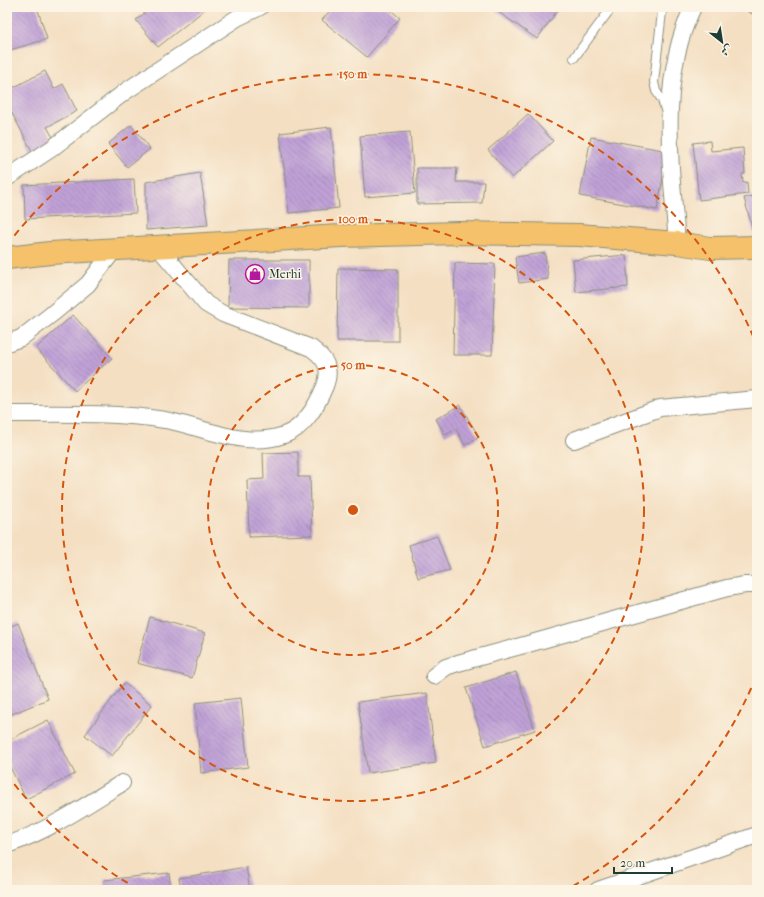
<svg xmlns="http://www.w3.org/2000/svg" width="764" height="897" viewBox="0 0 764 897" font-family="'IM FELL French Canon',Amiri,serif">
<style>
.building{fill:url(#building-back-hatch)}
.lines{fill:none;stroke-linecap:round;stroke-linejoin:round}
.lane-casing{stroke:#8a8e7b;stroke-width:10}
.street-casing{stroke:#8a8e7b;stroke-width:18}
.primary-casing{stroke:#8a8e7b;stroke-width:24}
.lane{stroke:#fff;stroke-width:8}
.street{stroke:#fff;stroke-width:16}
.primary{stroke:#f5c16b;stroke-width:22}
.ring{fill:none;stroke:#d45610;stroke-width:2;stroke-dasharray:7 5}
.labels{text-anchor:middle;stroke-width:3;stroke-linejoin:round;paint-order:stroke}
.poi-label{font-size:12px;fill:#1f3d34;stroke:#fcf5e5;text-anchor:start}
.centre{fill:#d45610;stroke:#fcf5e5;stroke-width:2}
.ring-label{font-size:12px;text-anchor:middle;font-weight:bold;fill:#d45610;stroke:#fcf5e5;stroke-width:3;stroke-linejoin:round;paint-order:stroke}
</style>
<defs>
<pattern id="building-back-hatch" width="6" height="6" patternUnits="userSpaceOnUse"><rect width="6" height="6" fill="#c0a1d7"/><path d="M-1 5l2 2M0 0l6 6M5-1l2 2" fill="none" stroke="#9b84af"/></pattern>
</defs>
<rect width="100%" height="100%" fill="#fcf5e5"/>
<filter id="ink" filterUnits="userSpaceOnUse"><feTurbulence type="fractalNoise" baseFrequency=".025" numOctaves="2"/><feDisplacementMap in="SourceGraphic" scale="8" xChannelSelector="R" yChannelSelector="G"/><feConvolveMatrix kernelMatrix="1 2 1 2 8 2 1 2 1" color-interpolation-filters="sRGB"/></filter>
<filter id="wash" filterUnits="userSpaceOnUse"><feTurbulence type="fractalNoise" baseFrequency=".012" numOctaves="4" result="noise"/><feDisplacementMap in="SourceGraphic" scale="16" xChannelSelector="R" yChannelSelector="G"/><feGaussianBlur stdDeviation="0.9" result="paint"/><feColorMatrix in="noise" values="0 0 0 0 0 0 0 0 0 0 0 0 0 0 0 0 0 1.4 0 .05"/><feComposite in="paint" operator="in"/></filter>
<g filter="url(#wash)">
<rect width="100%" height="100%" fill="#f4dfc2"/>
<g id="blocks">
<path class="building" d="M 7,7 L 37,7 L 47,39 L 7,51 Z
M 152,7 L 208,7 L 158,47 L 136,20 Z
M 333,7 L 387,7 L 400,18 L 367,57 L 322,20 Z
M 491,7 L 560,7 L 537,39 Z
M 742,7 L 757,7 L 757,8 L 752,14 Z
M 45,71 L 54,89 L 63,84 L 77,111 L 47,127 L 54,139 L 32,151 L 7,104 L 7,91 Z
M 528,114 L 553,141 L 512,178 L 488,150 Z
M 131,125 L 150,149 L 127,167 L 108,144 Z
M 331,127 L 339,208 L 289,213 L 280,133 Z
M 410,132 L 415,193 L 365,197 L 360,136 Z
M 591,137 L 668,151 L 657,210 L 580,196 Z
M 710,141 L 711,151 L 743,148 L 745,174 L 742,174 L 743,183 L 747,182 L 748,194 L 699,200 L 693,143 Z
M 417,168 L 457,168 L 456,182 L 484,182 L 482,203 L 417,204 Z
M 200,173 L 208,225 L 146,230 L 146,182 Z
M 134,179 L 136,213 L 25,219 L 24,185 Z
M 757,195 L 757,233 L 754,234 L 744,198 Z
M 545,253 L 548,279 L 519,283 L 515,257 Z
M 626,255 L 628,287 L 576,292 L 573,260 Z
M 229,260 L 309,260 L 309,308 L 228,307 Z
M 455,263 L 495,264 L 492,355 L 453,355 Z
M 338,268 L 398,269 L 398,341 L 337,341 Z
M 73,315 L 112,358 L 75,391 L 36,348 Z
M 460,405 L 479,437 L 465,445 L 456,429 L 445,435 L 436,419 Z
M 298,452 L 298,477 L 310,477 L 312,535 L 249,537 L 247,480 L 264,479 L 263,453 Z
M 437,536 L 450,570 L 418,578 L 409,545 Z
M 150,617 L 205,633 L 192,678 L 137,663 Z
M 18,623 L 48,699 L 7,716 L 7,628 Z
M 516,672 L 535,730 L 485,746 L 466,688 Z
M 124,683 L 152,705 L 112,756 L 85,735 Z
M 427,693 L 436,763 L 368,773 L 358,702 Z
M 241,698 L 248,767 L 201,773 L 195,703 Z
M 48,720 L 75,774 L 26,799 L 7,761 L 7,741 Z
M 246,867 L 250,890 L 181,890 L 179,878 Z
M 169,873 L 171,890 L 105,890 L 104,880 Z"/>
</g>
</g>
<g filter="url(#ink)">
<use href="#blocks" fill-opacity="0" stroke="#8a8e7b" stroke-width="1"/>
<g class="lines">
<defs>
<path id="lane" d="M 660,7 L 662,12 L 654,82 L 656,91 L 662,100 L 666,113
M 574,58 L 612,7"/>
<path id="street" d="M 7,178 L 51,149 L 126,91 L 237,18 L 260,7
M 677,243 C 671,165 658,80 693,7
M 7,343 L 21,338 L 52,314 L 88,284 L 114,250
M 7,414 C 59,414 113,412 165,420 C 204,427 244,449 284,435 C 305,428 317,405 325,386 C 332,368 325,358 311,348 L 223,314 L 206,304 L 158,247
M 574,440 L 660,408 L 757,399
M 434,676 L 446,667 L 458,663 L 528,644 L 727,588 L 745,585 L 757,585
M 7,845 C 48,831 85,806 122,783
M 598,890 L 757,835"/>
<path id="primary" d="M 7,258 L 50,253 L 341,236 L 460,233 L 579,235 L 677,243 L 710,248 L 757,247"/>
</defs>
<use href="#lane" class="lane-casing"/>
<use href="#street" class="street-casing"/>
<use href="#primary" class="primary-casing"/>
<use href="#lane" class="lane"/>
<use href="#street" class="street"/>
<use href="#primary" class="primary"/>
</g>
</g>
<g class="ring">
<circle cx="353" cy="510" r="145"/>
<circle cx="353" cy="510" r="291"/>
<path d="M756 677A436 436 0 0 1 568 889M138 889A436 436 0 0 1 7 775M7 245A436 436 0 0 1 756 343"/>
</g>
<defs>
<symbol id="shop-ring" viewBox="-11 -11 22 22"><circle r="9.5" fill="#fcf5e5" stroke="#b5179e" stroke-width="1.5"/><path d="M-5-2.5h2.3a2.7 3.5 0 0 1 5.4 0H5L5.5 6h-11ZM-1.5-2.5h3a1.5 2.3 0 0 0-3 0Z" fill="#b5179e"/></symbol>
</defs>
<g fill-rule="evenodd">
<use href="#shop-ring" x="244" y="263" width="22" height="22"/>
</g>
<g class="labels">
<g class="poi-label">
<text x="269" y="278">Merhi</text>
</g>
</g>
<circle cx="353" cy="510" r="6" class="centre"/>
<g class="ring-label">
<text x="353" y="78">150 m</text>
<text x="353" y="223">100 m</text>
<text x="353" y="369">50 m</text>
</g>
<rect width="764" height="897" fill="none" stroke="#fcf5e5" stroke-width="24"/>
<g transform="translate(722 42) rotate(150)" stroke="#fcf5e5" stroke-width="3" paint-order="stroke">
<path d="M0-3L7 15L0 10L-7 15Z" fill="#1f3d34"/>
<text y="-6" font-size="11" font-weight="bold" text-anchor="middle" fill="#1f3d34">ش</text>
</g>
<path d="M614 867v6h58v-6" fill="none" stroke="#1f3d34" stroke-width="2"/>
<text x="620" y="867" font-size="12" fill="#1f3d34" stroke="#fcf5e5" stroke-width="3" paint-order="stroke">20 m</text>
</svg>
